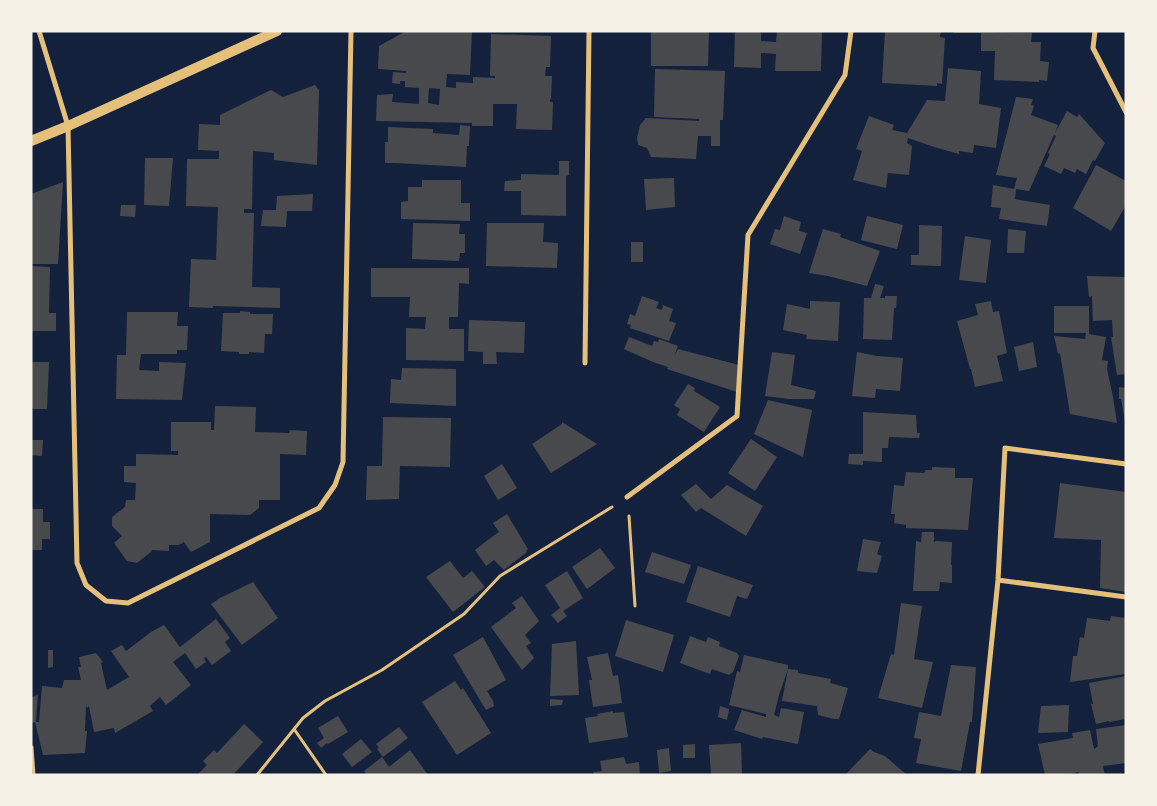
<svg xmlns="http://www.w3.org/2000/svg" width="1157" height="806" viewBox="0 0 1157 806" font-family="Commissioner,sans-serif">
<style>
.building{fill:#48494c;fill-rule:evenodd}
.lines{fill:none;stroke-linecap:round;stroke-linejoin:round}
.path{stroke:#e5c07b;stroke-width:3}
.minor{stroke:#e5c07b;stroke-width:5}
.secondary{stroke:#e5c07b;stroke-width:10}
</style>
<rect width="100%" height="100%" fill="#14213d"/>
<path class="building" d="M 406,31 L 472,31 L 470,75 L 447,74 L 446,87 L 456,88 L 456,82 L 473,83 L 473,77 L 495,78 L 495,76 L 490,76 L 491,34 L 551,36 L 550,67 L 546,67 L 545,76 L 552,76 L 551,99 L 550,99 L 550,102 L 553,102 L 552,130 L 516,129 L 517,104 L 493,104 L 493,126 L 472,126 L 472,123 L 376,121 L 377,95 L 393,94 L 392,102 L 419,104 L 419,88 L 405,87 L 405,81 L 400,81 L 400,84 L 392,83 L 393,72 L 406,73 L 406,71 L 378,69 L 379,46 ZM 429,88 L 440,89 L 439,105 L 428,103 Z
M 651,31 L 709,31 L 708,66 L 651,66 Z
M 735,31 L 761,31 L 761,41 L 776,42 L 777,31 L 822,31 L 821,71 L 775,71 L 776,54 L 761,53 L 761,68 L 734,67 Z
M 885,31 L 941,31 L 940,37 L 945,38 L 942,84 L 937,83 L 937,86 L 882,83 Z
M 954,31 L 1032,33 L 1031,42 L 1041,42 L 1040,61 L 1049,62 L 1047,81 L 1039,80 L 1039,82 L 994,80 L 995,51 L 981,51 L 981,33 L 954,33 Z
M 948,68 L 981,71 L 979,104 L 1001,108 L 996,148 L 974,145 L 973,153 L 959,151 L 959,154 L 934,147 L 908,138 L 907,143 L 912,146 L 909,175 L 888,173 L 886,188 L 853,180 L 862,151 L 856,149 L 869,116 L 894,125 L 892,130 L 907,133 L 927,100 L 945,101 Z
M 655,69 L 725,71 L 723,120 L 720,120 L 720,146 L 711,146 L 711,136 L 698,136 L 696,159 L 651,157 L 647,148 L 638,145 L 637,138 L 640,125 L 646,118 L 699,121 L 699,119 L 654,117 Z
M 315,85 L 319,90 L 317,165 L 274,160 L 274,153 L 253,151 L 252,209 L 244,209 L 244,213 L 254,213 L 252,287 L 280,288 L 280,308 L 213,306 L 213,308 L 189,307 L 191,259 L 216,260 L 218,207 L 186,206 L 187,159 L 219,159 L 219,151 L 198,150 L 199,124 L 220,125 L 220,115 L 271,90 L 283,97 Z
M 1016,97 L 1033,99 L 1031,105 L 1034,106 L 1031,115 L 1058,125 L 1055,133 L 1067,111 L 1077,117 L 1079,114 L 1105,143 L 1095,161 L 1093,160 L 1086,174 L 1077,169 L 1075,173 L 1064,168 L 1061,174 L 1044,166 L 1050,154 L 1048,153 L 1056,136 L 1054,135 L 1029,191 L 1016,189 L 1015,199 L 1050,205 L 1047,226 L 999,219 L 1001,208 L 991,207 L 993,185 L 1014,189 L 1017,178 L 996,175 Z
M 460,125 L 470,126 L 469,146 L 467,146 L 466,167 L 395,163 L 385,163 L 385,142 L 388,142 L 388,127 L 433,129 L 433,133 L 459,135 Z
M 145,158 L 173,158 L 169,206 L 144,205 Z
M 559,161 L 569,161 L 569,175 L 566,176 L 566,216 L 521,215 L 521,191 L 504,191 L 505,181 L 521,180 L 521,174 L 559,175 Z
M 1096,165 L 1126,181 L 1126,205 L 1111,231 L 1073,208 Z
M 674,178 L 675,207 L 646,210 L 644,179 Z
M 422,180 L 461,180 L 461,203 L 470,203 L 470,221 L 401,219 L 401,202 L 408,201 L 408,187 L 422,187 Z
M 63,182 L 58,264 L 31,264 L 31,194 Z
M 313,194 L 312,211 L 287,211 L 286,227 L 261,226 L 263,210 L 276,210 L 277,196 Z
M 121,205 L 136,205 L 135,217 L 120,216 Z
M 784,216 L 801,222 L 799,231 L 807,233 L 800,254 L 770,244 L 775,229 L 780,230 Z
M 867,216 L 903,225 L 897,249 L 861,240 Z
M 413,223 L 460,224 L 459,234 L 465,234 L 465,253 L 460,253 L 459,261 L 412,259 Z
M 487,223 L 544,223 L 543,242 L 558,243 L 557,268 L 486,266 Z
M 919,225 L 942,226 L 941,266 L 911,265 L 911,255 L 919,255 Z
M 823,229 L 841,234 L 840,237 L 880,251 L 867,286 L 828,276 L 809,273 Z
M 1008,229 L 1026,231 L 1024,253 L 1007,253 Z
M 965,236 L 991,240 L 986,283 L 959,280 Z
M 631,242 L 643,242 L 643,262 L 631,262 Z
M 31,266 L 50,267 L 49,313 L 56,313 L 56,331 L 31,331 Z
M 371,268 L 469,268 L 469,284 L 459,283 L 458,317 L 449,317 L 449,329 L 464,329 L 464,361 L 406,360 L 406,328 L 425,329 L 426,317 L 409,317 L 410,297 L 371,297 Z
M 1087,276 L 1126,277 L 1126,374 L 1117,375 L 1111,337 L 1113,337 L 1112,320 L 1093,321 L 1092,296 L 1089,297 Z
M 875,284 L 884,286 L 880,298 L 885,298 L 885,296 L 897,296 L 896,308 L 894,308 L 892,340 L 863,339 L 864,298 L 871,298 Z
M 642,296 L 659,302 L 656,308 L 662,310 L 663,305 L 673,309 L 669,321 L 676,323 L 669,341 L 630,328 L 631,325 L 627,324 L 630,314 L 635,316 Z
M 810,301 L 840,302 L 838,341 L 806,339 L 807,335 L 783,330 L 787,304 L 810,309 Z
M 991,301 L 993,312 L 999,311 L 1007,353 L 997,356 L 1003,381 L 975,387 L 971,369 L 970,369 L 957,321 L 978,315 L 975,304 Z
M 1054,306 L 1089,306 L 1089,334 L 1106,337 L 1102,360 L 1108,361 L 1107,369 L 1113,397 L 1117,423 L 1070,414 L 1060,353 L 1058,354 L 1054,336 L 1085,339 L 1086,333 L 1054,333 Z
M 240,311 L 250,312 L 250,314 L 273,314 L 272,334 L 265,334 L 264,353 L 249,352 L 249,354 L 239,354 L 239,352 L 221,351 L 223,313 L 240,313 Z
M 127,312 L 178,312 L 177,326 L 188,326 L 187,350 L 177,350 L 177,354 L 141,354 L 139,370 L 159,371 L 159,362 L 186,363 L 182,400 L 116,399 L 117,355 L 126,355 Z
M 469,320 L 525,322 L 524,353 L 496,352 L 497,364 L 483,364 L 483,352 L 468,351 Z
M 629,337 L 652,346 L 654,341 L 658,342 L 659,339 L 678,346 L 674,356 L 678,349 L 739,365 L 737,392 L 667,369 L 668,367 L 653,362 L 624,349 Z
M 1033,342 L 1037,367 L 1019,371 L 1014,347 Z
M 772,352 L 795,355 L 791,385 L 816,391 L 814,399 L 789,399 L 765,396 Z
M 857,352 L 877,356 L 903,358 L 900,391 L 876,389 L 875,398 L 852,396 Z
M 31,362 L 49,362 L 47,409 L 31,409 Z
M 402,368 L 456,369 L 456,406 L 390,403 L 391,379 L 401,380 Z
M 688,384 L 695,388 L 694,391 L 720,407 L 704,432 L 677,415 L 680,409 L 674,405 Z
M 1119,387 L 1126,388 L 1126,421 L 1125,421 L 1121,399 L 1119,399 Z
M 768,400 L 812,410 L 803,457 L 754,434 Z
M 215,406 L 256,407 L 255,432 L 289,433 L 290,430 L 307,431 L 306,455 L 280,454 L 280,500 L 259,500 L 259,508 L 250,515 L 210,514 L 210,542 L 191,552 L 183,541 L 183,543 L 178,545 L 169,545 L 169,551 L 151,550 L 152,551 L 137,563 L 127,561 L 114,543 L 122,536 L 112,526 L 112,517 L 125,507 L 126,500 L 135,500 L 136,483 L 124,482 L 124,466 L 136,466 L 136,454 L 178,455 L 178,451 L 171,451 L 171,422 L 211,422 L 211,430 L 214,430 Z
M 863,412 L 916,415 L 917,433 L 920,433 L 919,438 L 889,437 L 888,448 L 882,448 L 882,462 L 863,461 L 863,465 L 848,464 L 849,454 L 863,454 Z
M 383,417 L 451,418 L 450,467 L 400,466 L 399,499 L 366,500 L 367,466 L 382,466 Z
M 562,422 L 597,444 L 551,473 L 532,444 L 562,424 Z
M 751,439 L 777,457 L 755,491 L 728,473 Z
M 31,440 L 43,440 L 42,456 L 31,455 Z
M 502,464 L 517,488 L 498,500 L 484,476 Z
M 932,467 L 955,468 L 955,478 L 973,478 L 968,530 L 906,528 L 906,525 L 894,523 L 895,514 L 891,514 L 894,485 L 904,486 L 906,472 L 924,473 L 926,470 L 932,470 Z
M 1060,483 L 1126,492 L 1126,592 L 1100,588 L 1101,540 L 1054,538 Z
M 696,484 L 711,499 L 727,485 L 763,506 L 746,536 L 701,508 L 696,512 L 681,495 Z
M 31,509 L 43,509 L 43,522 L 50,522 L 50,539 L 42,539 L 42,550 L 31,550 Z
M 507,514 L 528,549 L 526,551 L 527,552 L 504,570 L 494,560 L 486,566 L 475,550 L 489,539 L 499,532 L 493,523 Z
M 922,532 L 934,532 L 934,542 L 935,542 L 935,541 L 952,542 L 951,565 L 952,565 L 952,583 L 940,582 L 939,591 L 913,591 L 916,541 L 921,542 Z
M 863,539 L 881,542 L 877,554 L 882,556 L 877,573 L 857,571 Z
M 600,548 L 615,568 L 587,589 L 572,567 Z
M 652,552 L 691,565 L 684,584 L 645,572 Z
M 450,561 L 463,578 L 472,571 L 485,587 L 453,612 L 426,577 Z
M 698,566 L 753,585 L 747,599 L 737,596 L 730,617 L 686,602 Z
M 567,571 L 583,598 L 563,611 L 567,616 L 558,623 L 551,615 L 560,608 L 545,585 Z
M 253,582 L 278,618 L 242,645 L 211,604 L 220,598 Z
M 522,596 L 539,621 L 525,635 L 531,643 L 526,646 L 534,658 L 522,670 L 491,627 L 516,608 L 512,603 Z
M 901,603 L 922,606 L 914,659 L 933,662 L 922,708 L 878,698 L 891,654 L 894,655 Z
M 1111,616 L 1126,618 L 1126,674 L 1070,682 L 1073,656 L 1077,656 L 1080,637 L 1084,638 L 1087,618 L 1110,621 Z
M 216,619 L 230,638 L 225,642 L 231,651 L 212,665 L 206,657 L 204,658 L 206,662 L 196,669 L 185,653 L 173,662 L 191,685 L 166,705 L 160,697 L 150,706 L 153,711 L 115,733 L 114,728 L 94,732 L 89,706 L 87,708 L 86,705 L 85,731 L 87,731 L 85,753 L 43,755 L 35,722 L 31,723 L 31,698 L 38,694 L 36,722 L 39,722 L 42,686 L 62,688 L 64,680 L 81,680 L 78,667 L 81,667 L 79,657 L 96,653 L 103,662 L 101,663 L 107,690 L 129,677 L 111,651 L 122,645 L 126,651 L 151,632 L 164,625 L 180,647 Z
M 626,620 L 674,635 L 663,672 L 615,656 Z
M 690,636 L 706,642 L 708,637 L 720,642 L 719,646 L 737,653 L 739,656 L 733,672 L 729,675 L 712,669 L 710,674 L 680,663 Z
M 483,637 L 506,680 L 487,691 L 493,701 L 494,706 L 486,710 L 453,655 Z
M 576,641 L 579,695 L 550,696 L 552,644 Z
M 48,650 L 53,650 L 53,667 L 48,668 Z
M 608,653 L 613,676 L 618,675 L 622,703 L 593,707 L 589,680 L 592,680 L 587,657 Z
M 744,655 L 788,665 L 788,669 L 798,670 L 798,673 L 831,679 L 830,683 L 848,688 L 839,719 L 834,719 L 818,715 L 817,706 L 782,701 L 788,669 L 779,695 L 774,715 L 779,717 L 781,708 L 804,712 L 798,744 L 763,737 L 762,739 L 734,730 L 742,710 L 766,717 L 766,714 L 729,705 L 737,671 L 740,672 Z
M 951,665 L 976,667 L 972,722 L 970,722 L 961,771 L 916,763 L 921,739 L 914,738 L 919,712 L 941,716 Z
M 1126,676 L 1126,719 L 1109,722 L 1109,721 L 1096,724 L 1091,704 L 1093,704 L 1089,683 Z
M 455,681 L 461,690 L 463,688 L 491,733 L 457,755 L 422,702 Z
M 550,699 L 563,700 L 562,705 L 550,706 Z
M 1069,705 L 1068,732 L 1038,733 L 1041,706 Z
M 720,706 L 729,709 L 727,720 L 718,717 Z
M 613,711 L 613,713 L 624,712 L 628,737 L 589,743 L 585,718 L 598,716 L 597,714 Z
M 338,716 L 348,732 L 328,744 L 327,743 L 321,748 L 317,743 L 324,738 L 318,728 Z
M 244,724 L 263,742 L 233,775 L 197,775 L 207,765 L 203,761 L 214,750 L 217,753 Z
M 1126,725 L 1126,763 L 1103,766 L 1105,775 L 1079,775 L 1078,772 L 1067,775 L 1045,775 L 1038,744 L 1073,738 L 1072,733 L 1090,730 L 1094,749 L 1098,746 L 1096,729 Z
M 399,727 L 408,738 L 383,757 L 377,749 L 379,747 L 376,744 Z
M 361,739 L 372,752 L 352,767 L 342,754 Z
M 741,743 L 742,775 L 711,775 L 709,745 Z
M 695,744 L 695,758 L 683,758 L 683,745 Z
M 669,748 L 671,771 L 659,773 L 657,750 Z
M 870,749 L 874,752 L 885,756 L 907,775 L 845,775 Z
M 410,750 L 428,775 L 367,775 L 364,771 L 382,757 L 389,767 Z
M 624,757 L 626,764 L 639,762 L 640,775 L 594,775 L 593,772 L 602,771 L 600,761 Z"/>
<g class="lines">
<path class="path" d="M 629,516 L 635,606
M 294,729 L 326,775
M 32,747 L 34,775
M 257,775 L 303,718 L 325,701 L 382,670 L 464,614 L 500,576 L 612,507"/>
<path class="minor" d="M 39,31 L 68,126 L 77,563 L 86,585 L 106,601 L 128,603 L 319,508 L 335,485 L 343,462 L 351,31
M 1095,31 L 1093,48 L 1126,112
M 585,363 L 589,31
M 627,497 L 737,416 L 748,235 L 845,75 L 851,31
M 998,580 L 1126,597
M 978,775 L 998,580 L 1005,448 L 1126,464"/>
<path class="secondary" d="M 31,141 L 68,126 L 277,31"/>
</g>
<rect width="1157" height="806" fill="none" stroke="#f6f1e7" stroke-width="65"/>
</svg>
